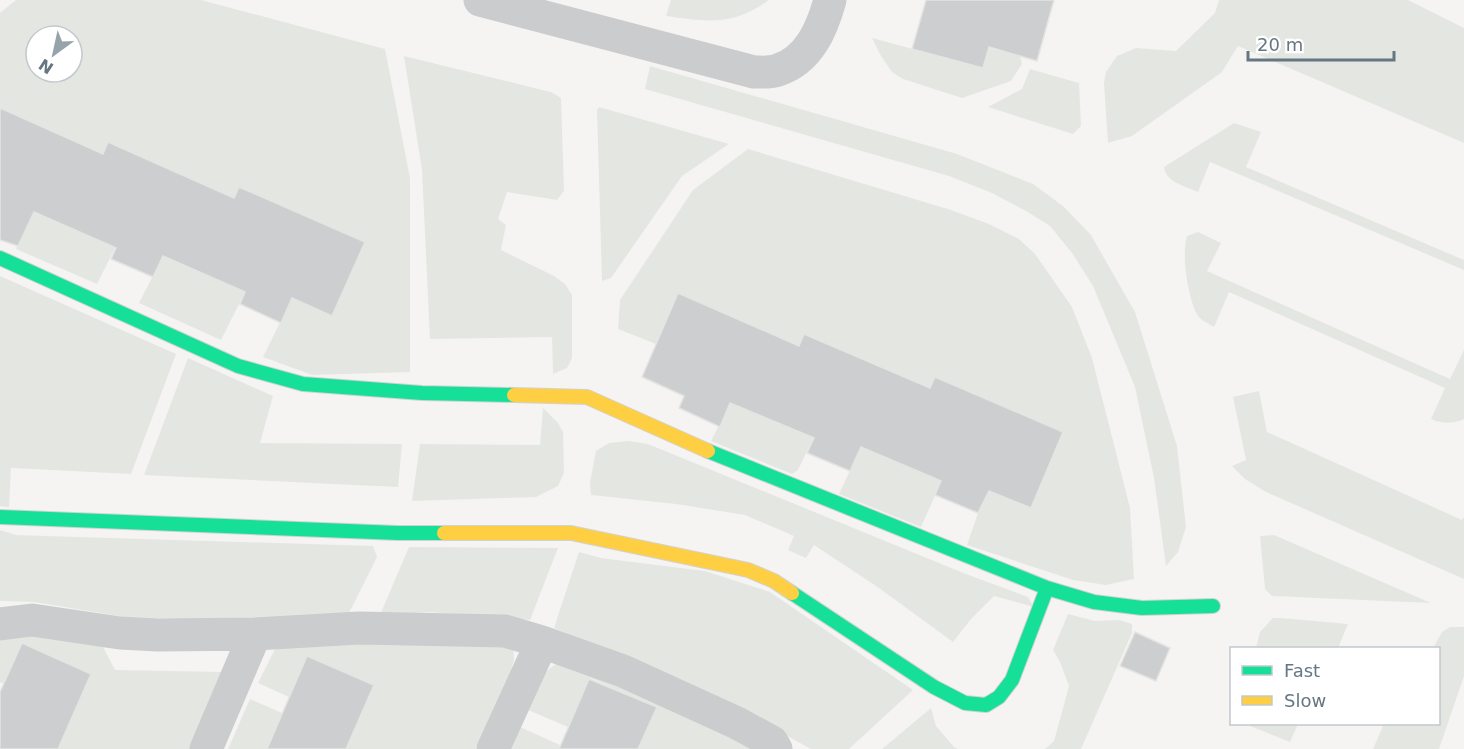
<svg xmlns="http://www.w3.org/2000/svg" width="1464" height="749" viewBox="0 0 1464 749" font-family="'DejaVu Sans',sans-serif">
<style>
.green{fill:#e4e7e1;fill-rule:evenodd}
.building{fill:#cdcecf;stroke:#e4e4e3;stroke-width:1.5}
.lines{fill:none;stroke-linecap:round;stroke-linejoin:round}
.fast-casing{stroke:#d1d2d3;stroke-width:16}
.slow-casing{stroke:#d1d2d3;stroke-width:16}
.street{stroke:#cacccd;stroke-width:33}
.fast{stroke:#16e098;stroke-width:14}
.slow{stroke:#ffcf43;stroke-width:14}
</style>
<rect width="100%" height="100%" fill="#f5f4f3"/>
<path class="green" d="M 16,0 L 201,0 L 385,49 L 410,178 L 410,372 L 312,375 L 263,357 L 292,298 L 332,316 L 365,242 L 240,187 L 234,198 L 108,142 L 103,154 L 0,108 L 0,13 ZM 36,36 L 72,36 L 72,72 L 36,72 Z
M 671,0 L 769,0 C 732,26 708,22 666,16 Z
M 1219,0 L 1408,0 L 1464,28 L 1464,143 L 1238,46 L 1222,72 L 1132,136 L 1108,143 L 1104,83 L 1106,72 L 1117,56 L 1136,48 L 1176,51 L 1215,13 Z
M 872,38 L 983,68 L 989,48 L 1020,56 L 1022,64 L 1011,81 L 962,98 L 903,79 L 892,72 L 881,56 Z
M 404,56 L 551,92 L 561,98 L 564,191 L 557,200 L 507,192 L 498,219 L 506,225 L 501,250 L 554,276 L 565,284 L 572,295 L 572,358 L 567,368 L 553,374 L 552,337 L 430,339 L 422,170 Z
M 650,66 L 957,154 L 1033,184 L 1063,206 L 1091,235 L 1135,312 L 1177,446 L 1186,527 L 1178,552 L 1166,566 L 1154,478 L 1135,387 L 1093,286 L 1072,253 L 1050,226 L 1026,211 L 992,193 L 949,176 L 645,89 Z
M 1030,69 L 1079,83 L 1081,126 L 1073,134 L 988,107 L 1022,89 Z
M 599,107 L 729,144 L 682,176 L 611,278 L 602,281 L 597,110 Z
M 1234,123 L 1261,132 L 1246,167 L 1464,260 L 1464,270 L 1210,162 L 1198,192 C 1187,187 1165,182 1164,167 Z
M 748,149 L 951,210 L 989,224 L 1019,239 L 1035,254 L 1072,307 L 1092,358 L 1130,508 L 1134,579 L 1106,585 L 1073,580 L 967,545 L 978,513 L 990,490 L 1031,507 L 1063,432 L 936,377 L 930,388 L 805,334 L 799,346 L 678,293 L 656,344 L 618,329 L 620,300 L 693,190 Z
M 34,212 L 120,238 L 97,284 L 16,249 Z
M 1198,232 L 1221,243 L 1207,271 L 1450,379 L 1464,350 L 1464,419 C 1452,424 1443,424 1431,419 L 1445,388 L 1229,292 L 1214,327 C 1209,324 1201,320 1198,316 C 1188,300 1181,254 1187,236 Z
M 163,256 L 251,280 L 221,340 L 139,303 Z
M 0,276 L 176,354 L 131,474 L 11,468 L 9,507 L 0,506 Z
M 188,358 L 273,396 L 260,443 L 402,444 L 398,487 L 144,475 Z
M 1259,391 L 1267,432 L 1462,520 L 1464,517 L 1464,579 L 1266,492 L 1245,479 L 1232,466 L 1246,460 L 1233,397 Z
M 730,403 L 771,420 L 818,428 L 798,470 L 792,474 L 711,441 Z
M 543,408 L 558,423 L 563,432 L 564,473 L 558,486 L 536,497 L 412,501 L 420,444 L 540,445 Z
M 629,441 L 648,444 L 966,574 L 1028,597 L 1034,607 L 994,596 L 971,619 L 953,642 L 879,588 L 814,545 L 806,558 L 788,550 L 794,536 L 745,515 L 676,504 L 591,495 L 590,482 L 596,451 L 609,443 Z
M 861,447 L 901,464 L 946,471 L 921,527 L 839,494 Z
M 0,530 L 16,535 L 373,546 L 377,557 L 348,615 L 209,620 L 125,617 L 34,602 L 0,601 Z
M 1274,535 L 1431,603 L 1272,596 L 1265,589 L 1260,536 Z
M 409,547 L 558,548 L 530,620 L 429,612 L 380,615 Z
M 579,552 L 601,558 L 705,571 L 770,592 L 913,690 L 849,749 L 811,749 L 724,701 L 554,628 Z
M 1068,614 L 1095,621 L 1119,620 L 1132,624 L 1132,633 L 1081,749 L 1045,749 L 1054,741 L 1069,686 L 1060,662 L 1053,650 Z
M 1273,618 L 1281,618 L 1348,624 L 1338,648 L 1256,648 L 1260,632 Z
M 1450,627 L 1464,627 L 1464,676 L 1439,749 L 1373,749 L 1383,726 L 1378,724 L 1438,724 L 1438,648 L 1433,648 L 1442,632 Z
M 9,632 L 100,641 L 115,670 L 227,672 L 192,749 L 58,749 L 91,674 L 22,643 L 4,684 L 0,682 L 0,636 Z
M 340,642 L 513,643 L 514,660 L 510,674 L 476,749 L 346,749 L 374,685 L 308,656 L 289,697 L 258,683 L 276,647 Z
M 559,663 L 570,665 L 760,749 L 638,749 L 657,707 L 590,678 L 568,727 L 528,710 C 535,691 539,672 559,663 Z
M 250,699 L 282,713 L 267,749 L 228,749 Z
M 931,708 L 936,726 L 954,747 L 958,749 L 882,749 Z
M 1245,724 L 1298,724 L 1290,742 Z
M 520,727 L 560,745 L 558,749 L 510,749 Z"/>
<path class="building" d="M 926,0 L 1054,0 L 1037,61 L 989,47 L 983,68 L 912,49 Z
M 0,108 L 103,154 L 108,142 L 234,198 L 239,187 L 365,242 L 332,316 L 292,298 L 281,323 L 240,304 L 245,292 L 163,256 L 153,277 L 111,259 L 116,248 L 34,212 L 18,246 L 0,240 Z
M 678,293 L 799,346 L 804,334 L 930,388 L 935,377 L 1063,432 L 1031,508 L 989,491 L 978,513 L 935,495 L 941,481 L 861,447 L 850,471 L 807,453 L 814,438 L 730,403 L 720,427 L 679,408 L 684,396 L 642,377 Z
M 1135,632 L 1170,648 L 1156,681 L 1120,666 Z
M 22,643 L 91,674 L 58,749 L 0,749 L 0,692 Z
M 307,656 L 374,685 L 346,749 L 267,749 Z
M 589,679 L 657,707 L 638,749 L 559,749 Z"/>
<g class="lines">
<defs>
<path id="fast" d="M 0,258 L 238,366 L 303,384 L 422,393 L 514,395
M 708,451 L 1047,588 L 1094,602 L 1142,608 L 1213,606
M 0,517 L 398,533 L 444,533
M 792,593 L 934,687 L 965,703 L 986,705 L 999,697 L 1012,680 L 1047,588"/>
<path id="slow" d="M 514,395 L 587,397 L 708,451
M 444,533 L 571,533 L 748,570 L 774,581 L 792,593"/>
</defs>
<use href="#fast" class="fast-casing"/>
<use href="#slow" class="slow-casing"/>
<path class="street" d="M 480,0 L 754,72 C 762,72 771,73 778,70 C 809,60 822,29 830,0
M 0,624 L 32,620 L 120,633 L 158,635 L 255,634 L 359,628 L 505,631 L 542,642 L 623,671 L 737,723 L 772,742 L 776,749
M 206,749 L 255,634
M 493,749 L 542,642"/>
<use href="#fast" class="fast"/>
<use href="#slow" class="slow"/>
</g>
<rect x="1230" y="647" width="210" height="78" fill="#ffffff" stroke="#c1c9cd" stroke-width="1.5"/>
<rect x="1242" y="666" width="30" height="9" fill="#16e098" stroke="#c1c9cd" stroke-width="1.5"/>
<text x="1284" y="677" font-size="18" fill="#657782">Fast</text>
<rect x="1242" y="696" width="30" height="9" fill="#ffcf43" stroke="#c1c9cd" stroke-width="1.5"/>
<text x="1284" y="707" font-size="18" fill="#657782">Slow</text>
<g transform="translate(54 54) rotate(213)"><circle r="28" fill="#ffffff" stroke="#c1c9cd" stroke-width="1.5"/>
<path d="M0-4.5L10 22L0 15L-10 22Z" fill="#97a3aa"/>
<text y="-9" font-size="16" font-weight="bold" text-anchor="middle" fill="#657782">N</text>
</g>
<path d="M1248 51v9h146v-9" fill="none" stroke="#657782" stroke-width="3"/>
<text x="1257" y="51" font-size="18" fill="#657782" stroke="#ffffff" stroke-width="4.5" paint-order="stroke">20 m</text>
</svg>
